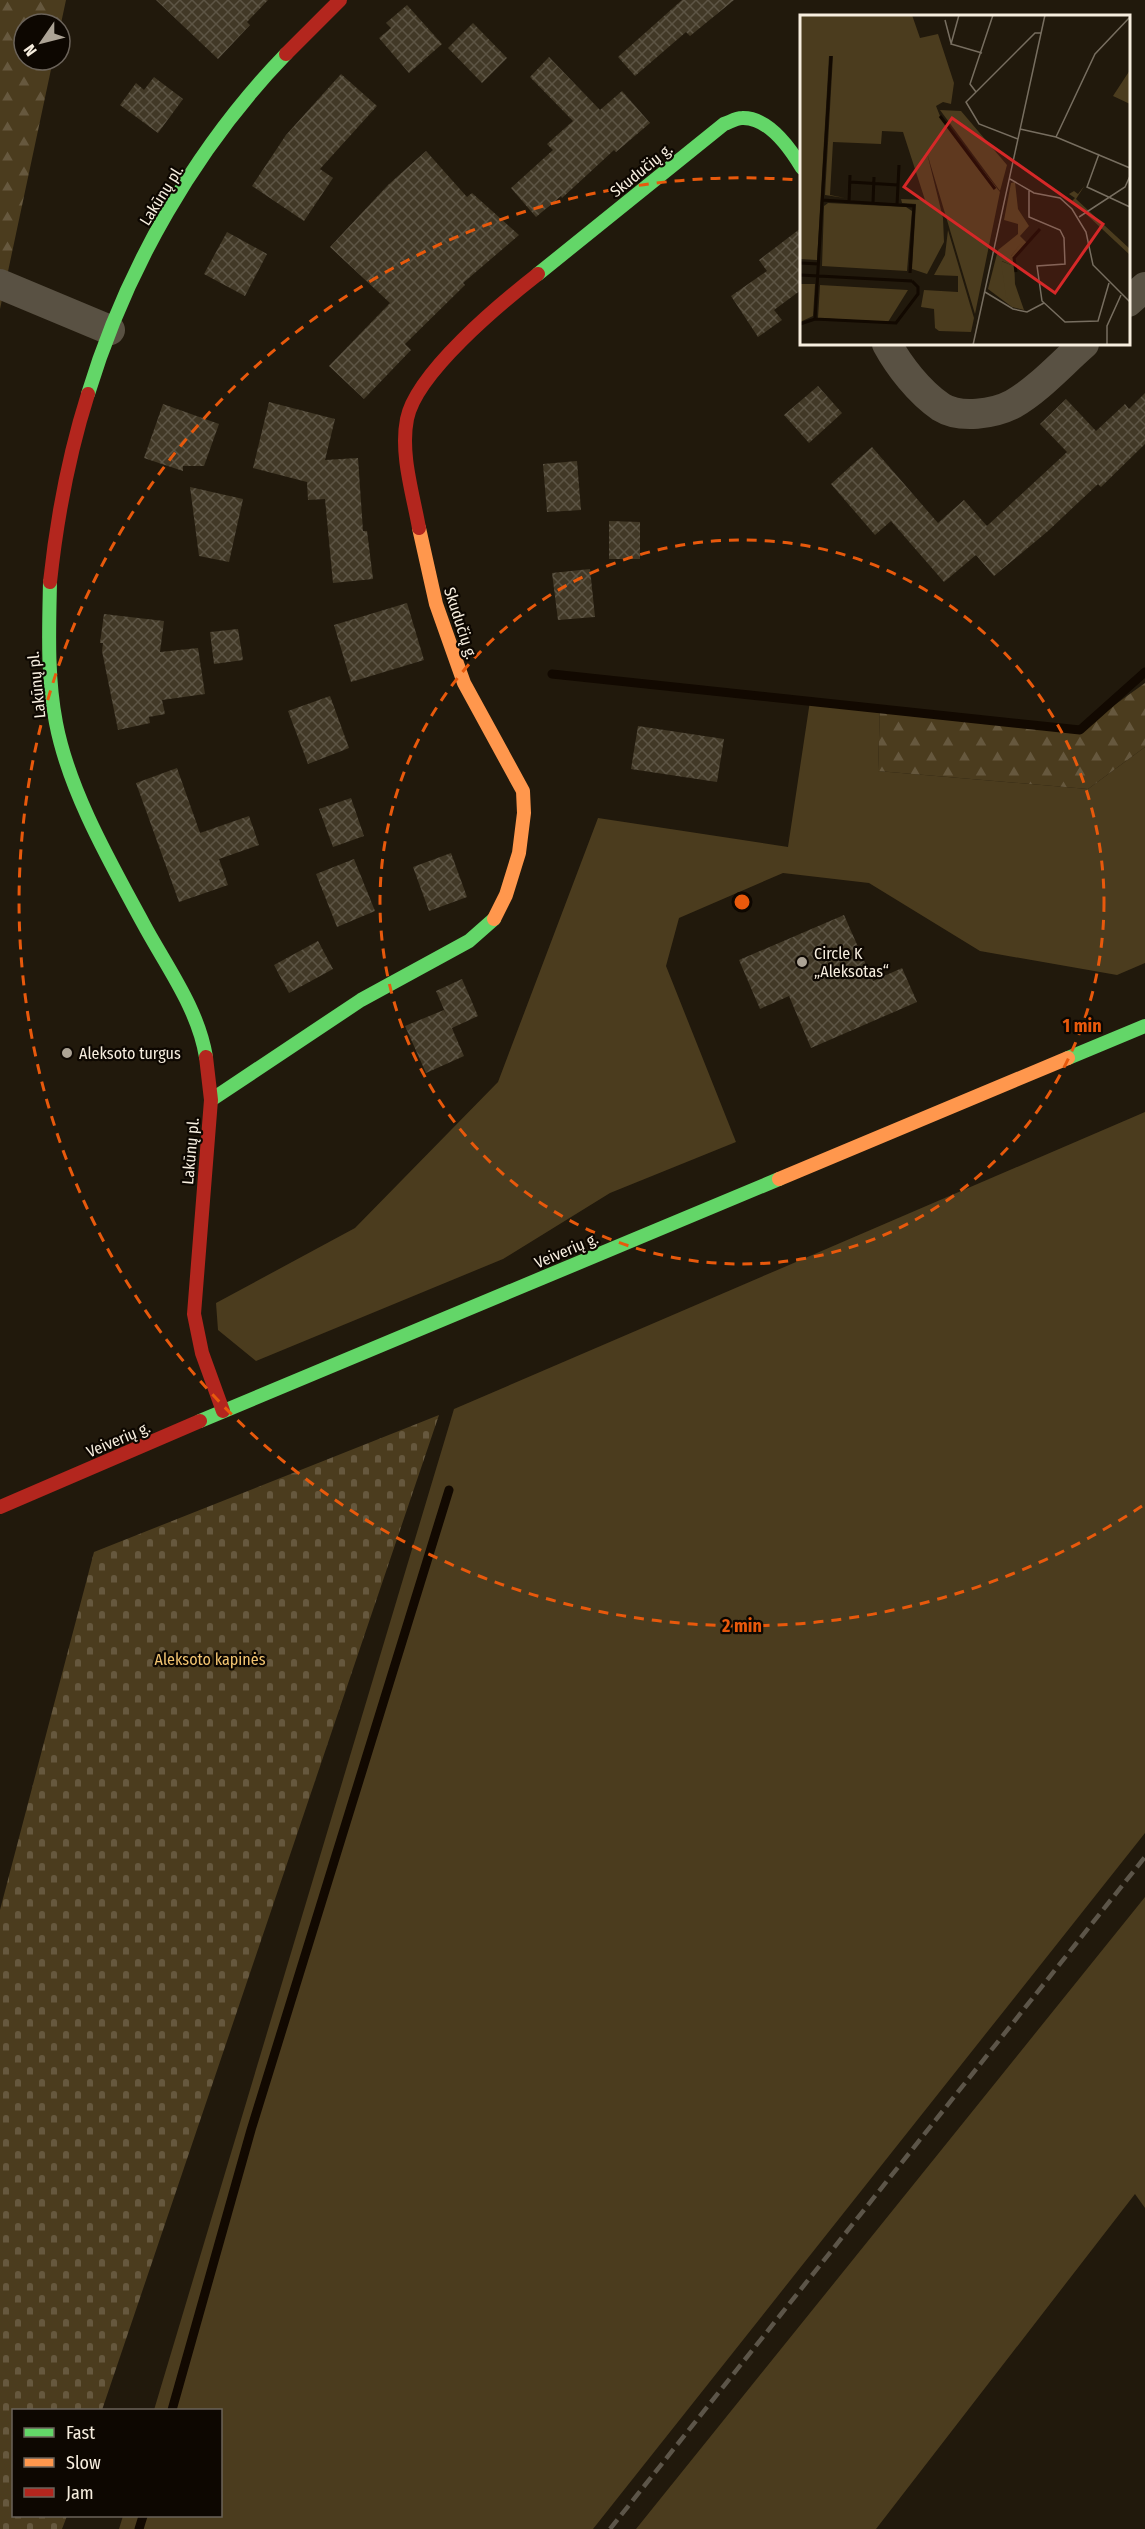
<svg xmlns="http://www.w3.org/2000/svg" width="1145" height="2529" viewBox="0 0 1145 2529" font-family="'Fira Sans Condensed',sans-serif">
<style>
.green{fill:#4b3c1e}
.forest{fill:url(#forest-firs)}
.cemetery{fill:url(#cemetery-stones)}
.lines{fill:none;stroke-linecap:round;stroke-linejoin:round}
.stream{stroke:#120901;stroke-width:9}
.building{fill:url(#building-cross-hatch)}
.street{stroke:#595143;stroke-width:30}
.fast{stroke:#63d668;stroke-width:14}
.slow{stroke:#ff974d;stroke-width:14}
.jam{stroke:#b3261e;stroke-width:14}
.rail{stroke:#5c5549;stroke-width:4.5;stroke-dasharray:12 6;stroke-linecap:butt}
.ring{fill:none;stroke:#e8590c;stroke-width:3;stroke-dasharray:10 8}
.poi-dot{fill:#aca395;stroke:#0d0701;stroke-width:2}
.labels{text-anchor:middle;stroke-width:4.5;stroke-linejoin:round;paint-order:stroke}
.street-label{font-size:16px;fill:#f7eedf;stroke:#0d0701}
.poi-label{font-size:16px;fill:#f7eedf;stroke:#0d0701;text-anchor:start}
.park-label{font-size:16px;fill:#f2c471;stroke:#0d0701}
.inset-river{fill:none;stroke:#120901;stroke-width:3}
.inset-road{fill:none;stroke:#776e60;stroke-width:1.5}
.view{fill:#d62828;fill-opacity:0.15;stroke:#d62828;stroke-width:3}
.inset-edge{fill:none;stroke:#f7eedf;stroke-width:3}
.centre{fill:#e8590c;stroke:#0d0701;stroke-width:3}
.ring-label{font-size:18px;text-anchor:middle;font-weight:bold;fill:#e8590c;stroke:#0d0701;stroke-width:4.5;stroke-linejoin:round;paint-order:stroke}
</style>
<defs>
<pattern id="forest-firs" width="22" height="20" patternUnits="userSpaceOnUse" patternTransform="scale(1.5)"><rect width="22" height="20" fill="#4b3c1e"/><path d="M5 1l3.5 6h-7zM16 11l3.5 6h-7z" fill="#66583e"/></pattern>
<pattern id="cemetery-stones" width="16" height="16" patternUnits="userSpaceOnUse" patternTransform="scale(1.5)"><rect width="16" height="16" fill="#4b3c1e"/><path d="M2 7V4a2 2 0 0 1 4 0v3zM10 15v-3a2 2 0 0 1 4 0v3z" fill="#66583e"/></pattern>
<pattern id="building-cross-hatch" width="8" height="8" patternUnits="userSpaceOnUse" patternTransform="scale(1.5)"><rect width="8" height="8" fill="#413826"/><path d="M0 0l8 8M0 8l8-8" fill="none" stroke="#5d5545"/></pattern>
</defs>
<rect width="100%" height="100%" fill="#21190c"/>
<path class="green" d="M 810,701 L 880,708 L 878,771 L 1088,789 L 1145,747 L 1145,963 L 1117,975 L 980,951 L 869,883 L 783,873 L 679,918 L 666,966 L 736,1142 L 610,1193 L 503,1259 L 256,1361 L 218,1330 L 216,1303 L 355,1228 L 498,1082 L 598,818 L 788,847 Z
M 1145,1112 L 1145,1833 L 593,2529 L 119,2529 L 123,2516 L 220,2516 L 220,2410 L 154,2410 L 454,1409 Z
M 1145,1897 L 1145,2208 L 1135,2194 L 876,2529 L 636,2529 Z"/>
<path class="forest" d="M 0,0 L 66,0 L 60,28 L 60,24 L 24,24 L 24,60 L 53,60 L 0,309 Z
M 1145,683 L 1145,747 L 1088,789 L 878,771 L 880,708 L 1080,730 Z"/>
<path class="cemetery" d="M 439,1415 L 102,2410 L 14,2410 L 14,2516 L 67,2516 L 62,2529 L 0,2529 L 0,1910 L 94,1552 Z"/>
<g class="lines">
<path class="stream" d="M 552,674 L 1080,730 L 1145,672
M 172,2410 L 251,2130 L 449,1490
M 139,2529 L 143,2516"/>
</g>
<path class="building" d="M 156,0 L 268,0 L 247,22 L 250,25 L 218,59 Z
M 682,0 L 734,0 L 690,36 L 686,32 L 635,76 L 618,57 Z
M 407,5 L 442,44 L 409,73 L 379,38 L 391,28 L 386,23 Z
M 473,23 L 507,58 L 482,83 L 448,48 Z
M 549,57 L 600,110 L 622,91 L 650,123 L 616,152 L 614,150 L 562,198 L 561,196 L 536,217 L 511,188 L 553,150 L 547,144 L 573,121 L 530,77 Z
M 341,74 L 377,106 L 320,169 L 333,178 L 304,221 L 252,186 L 286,135 Z
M 154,77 L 183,99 L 158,133 L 120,105 L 136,83 L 144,90 Z
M 426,151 L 467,197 L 472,193 L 519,235 L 463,283 L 465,285 L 405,344 L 411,350 L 364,399 L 329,366 L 390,303 L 330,247 L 388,185 Z
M 801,228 L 801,290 L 774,310 L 782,320 L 758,337 L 731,296 L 767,271 L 759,260 Z
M 227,232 L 267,254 L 245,296 L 204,274 Z
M 818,386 L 842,413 L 809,443 L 784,415 Z
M 1145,393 L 1145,444 L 1101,487 L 1098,484 L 1048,531 L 994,576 L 976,555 L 944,582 L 891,521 L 875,535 L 831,484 L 872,447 L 938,523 L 964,500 L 987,526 L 1067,452 L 1040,424 L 1066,399 L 1096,431 L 1125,404 L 1129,409 Z
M 269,402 L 335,419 L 325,460 L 358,458 L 363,531 L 367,531 L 373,579 L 333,583 L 325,499 L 308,500 L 307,482 L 253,468 Z
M 163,404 L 219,424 L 204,466 L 183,466 L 183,471 L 144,458 Z
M 577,461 L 581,510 L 547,512 L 543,464 Z
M 190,487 L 243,499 L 229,562 L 199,556 Z
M 609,521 L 640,522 L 640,559 L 609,559 Z
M 590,569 L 595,617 L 558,620 L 552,573 Z
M 407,603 L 424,660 L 351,682 L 334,625 Z
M 104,614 L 164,621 L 160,652 L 198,648 L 205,694 L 162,700 L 165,714 L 149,717 L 150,723 L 118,730 L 102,651 L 103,643 L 100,643 Z
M 238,629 L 243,660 L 214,664 L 210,632 Z
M 330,696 L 349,748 L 308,764 L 288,711 Z
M 638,726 L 724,739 L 717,782 L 631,769 Z
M 177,768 L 200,833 L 249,816 L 259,845 L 219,859 L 228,885 L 179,902 L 136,783 Z
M 351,798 L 364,836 L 333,847 L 319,809 Z
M 451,853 L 467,897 L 429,911 L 413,867 Z
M 354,859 L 375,911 L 337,927 L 316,874 Z
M 844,915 L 873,981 L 902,968 L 917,1002 L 811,1048 L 789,996 L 760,1009 L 739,960 Z
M 318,941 L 333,969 L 289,993 L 274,965 Z
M 462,979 L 478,1016 L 452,1028 L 436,991 Z
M 444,1010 L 464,1056 L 426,1073 L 405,1026 Z"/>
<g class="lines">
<path class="street" d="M 0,284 L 110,330
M 1128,302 L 1145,287
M 887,344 C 899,366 919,392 941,407 C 960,419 994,414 1013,404 C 1039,389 1061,364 1084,344"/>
<path class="fast" d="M 538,274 L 724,124 C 730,122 736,118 742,118 C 768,117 790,148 802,168
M 88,394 C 126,269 195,148 286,54
M 50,582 C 49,629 47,677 56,723 C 69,791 110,862 143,923 C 166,966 198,1008 206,1057
M 1068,1058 L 1145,1026
M 211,1100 L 361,1000 L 469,941 L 494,919
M 200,1421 L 779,1179"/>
<path class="slow" d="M 419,528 L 436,604 L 464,683 L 523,791 L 524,813 L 519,853 L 506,895 L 494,919
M 779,1179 L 1068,1058"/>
<path class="jam" d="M 286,54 L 340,0
M 419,528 C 413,494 400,454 407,419 C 416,373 501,303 538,274
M 50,582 C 57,517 68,457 88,394
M 206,1057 L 211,1100 L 194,1314 L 202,1353 L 223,1411
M 0,1507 L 200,1421"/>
<path class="rail" d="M 610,2529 L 1145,1857"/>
</g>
<g class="ring">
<circle cx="742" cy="902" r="362"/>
<path d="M1142 1506A724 724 0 1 1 799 180"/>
</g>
<g class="poi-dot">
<circle cx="802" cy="962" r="6"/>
<circle cx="67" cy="1053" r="6"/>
</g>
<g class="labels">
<g class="street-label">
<text transform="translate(641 170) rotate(-39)" y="6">Skudučių g.</text>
<text transform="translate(161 195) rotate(-58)" y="6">Lakūnų pl.</text>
<text transform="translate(461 623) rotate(72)" y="6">Skudučių g.</text>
<text transform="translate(36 685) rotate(-96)" y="6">Lakūnų pl.</text>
<text transform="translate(190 1151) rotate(-85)" y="6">Lakūnų pl.</text>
<text transform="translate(566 1250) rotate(-23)" y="6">Veiverių g.</text>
<text transform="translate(118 1439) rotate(-23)" y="6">Veiverių g.</text>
</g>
<g class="poi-label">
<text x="814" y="959">Circle K<tspan x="814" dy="18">„Aleksotas“</tspan></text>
<text x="79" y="1059">Aleksoto turgus</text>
</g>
<g class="park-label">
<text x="210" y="1665">Aleksoto kapinės</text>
</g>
</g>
<g transform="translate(800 15)">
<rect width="330" height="330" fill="#21190c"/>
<path d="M 0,0 L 112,0 L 120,23 L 138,19 L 154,68 L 151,89 L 143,87 L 136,91 L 140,101 L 200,177 L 175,299 L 127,138 L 143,203 L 144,227 L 127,259 L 112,254 L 116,189 L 102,188 L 101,184 L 125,185 L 103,117 L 82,116 L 81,129 L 33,127 L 30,180 L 45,183 L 25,180 L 33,41 L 29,41 L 17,245 L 0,244 ZM 330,55 L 330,89 L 313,81 ZM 215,167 L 218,194 L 229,211 L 220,221 L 227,228 L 224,232 L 220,230 L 211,241 L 211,250 L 202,246 L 212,292 L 188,274 L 198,235 L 218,219 L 218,209 L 204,205 L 211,168 ZM 28,188 L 106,192 L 112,196 L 107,256 L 22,251 L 24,191 ZM 148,215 L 174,303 L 171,317 L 139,316 L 135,313 L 134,294 L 121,292 L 124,275 L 158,277 L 158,261 L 134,260 L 145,240 ZM 0,269 L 15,269 L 13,301 L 0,307 ZM 20,270 L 108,275 L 88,307 L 18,303 Z" fill="#4b3c1e"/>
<path d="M 285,170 L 276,184 L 330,234 L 330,240 L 272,186 L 275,183 L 269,179 L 274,176 L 278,179 ZM 220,229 L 224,232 L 214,243 L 215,269 L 224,295 L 212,292 L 206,282 L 201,246 L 211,250 L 211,241 Z" fill="#4b3c1e"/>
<path d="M 140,95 L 161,96 L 207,150 L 200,176 Z" fill="#4b3c1e"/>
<path class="inset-river" d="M 140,101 L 195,174M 50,167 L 98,170M 22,185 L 114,191 L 110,258M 49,187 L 50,160M 73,188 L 74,162M 97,190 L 99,150M 0,248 L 19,249M 216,257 L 214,243 L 240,214M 0,260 L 112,266M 15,304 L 31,41M 0,309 L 15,304 L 96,308 L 118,279 L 118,272 L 112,266"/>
<path class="inset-road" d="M 159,0 L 151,29 L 182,38M 145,5 L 151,28M 176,77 L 170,69 L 193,0M 220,114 L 256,122 L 330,153M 256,122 L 295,39 L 330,2M 218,124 L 179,109 L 166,87 L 235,18 L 241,18M 299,139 L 287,172 L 330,192M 210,164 L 234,178 L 260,183 L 272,194 L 286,217 L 293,250 L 330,287M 229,176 L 229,202 L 260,215 L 264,223 L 265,249 L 237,251 L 242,286 L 265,307 L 298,306 L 309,268M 279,202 L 325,172 L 330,161M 185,277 L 213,294 L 227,297 L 244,288M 173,330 L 245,0M 307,330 L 307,311 L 321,280"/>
<path class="view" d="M 152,103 L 303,209 L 255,278 L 104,172 Z"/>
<rect width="330" height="330" class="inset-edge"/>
</g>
<circle cx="742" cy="902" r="9" class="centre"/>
<g class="ring-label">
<text x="1082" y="1032">1 min</text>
<text x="742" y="1632">2 min</text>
</g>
<rect x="12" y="2409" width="210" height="108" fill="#0d0701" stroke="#6b635a" stroke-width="1.5"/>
<rect x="24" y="2428" width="30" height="9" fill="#63d668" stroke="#6b635a" stroke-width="1.5"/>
<text x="66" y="2439" font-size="18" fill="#f7eedf">Fast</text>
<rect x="24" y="2458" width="30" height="9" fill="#ff974d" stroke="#6b635a" stroke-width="1.5"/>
<text x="66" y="2469" font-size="18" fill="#f7eedf">Slow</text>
<rect x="24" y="2488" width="30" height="9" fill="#b3261e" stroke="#6b635a" stroke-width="1.5"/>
<text x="66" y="2499" font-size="18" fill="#f7eedf">Jam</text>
<g transform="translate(42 42) rotate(235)"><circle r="28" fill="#0d0701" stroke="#6b635a" stroke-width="1.5"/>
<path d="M0-4.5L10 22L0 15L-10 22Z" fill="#aca395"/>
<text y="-9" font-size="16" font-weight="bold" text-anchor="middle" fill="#f7eedf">N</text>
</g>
</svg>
